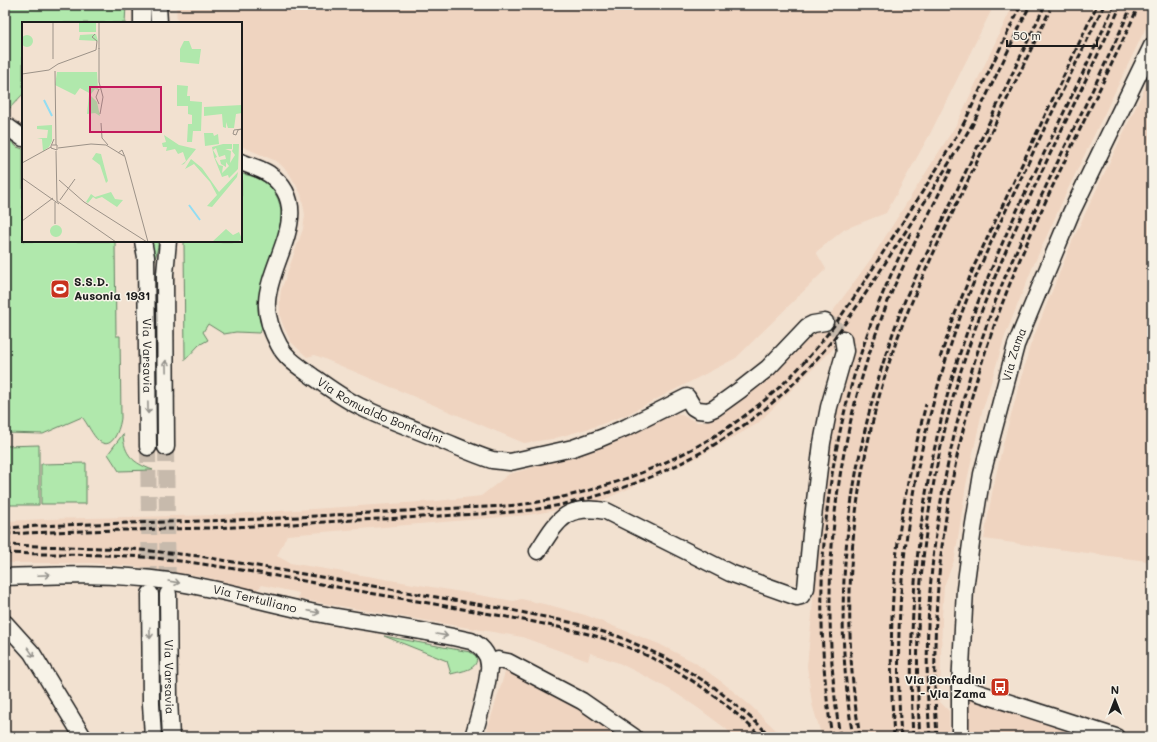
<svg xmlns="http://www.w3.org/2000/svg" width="1157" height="742" viewBox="0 0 1157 742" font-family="Mali,sans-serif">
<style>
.built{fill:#efd4c0}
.green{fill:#b0e8ac;stroke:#668264}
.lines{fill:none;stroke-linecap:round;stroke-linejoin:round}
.minor-tunnel{stroke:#c7baac;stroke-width:16;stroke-dasharray:16 8;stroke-linecap:butt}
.minor-casing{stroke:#1c1c1c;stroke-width:19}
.minor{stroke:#f7f3e8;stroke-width:16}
.rail{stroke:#1c1c1c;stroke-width:3;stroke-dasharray:6 3;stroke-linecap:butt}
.oneway{stroke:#94928c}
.labels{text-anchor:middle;stroke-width:3;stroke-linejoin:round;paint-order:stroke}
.poi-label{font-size:12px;font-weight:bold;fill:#1c1c1c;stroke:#f7f3e8;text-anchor:start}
.street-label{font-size:12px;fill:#1c1c1c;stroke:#f7f3e8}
.inset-river{fill:none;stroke:#92ddf3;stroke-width:2}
.inset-road{fill:none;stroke:#9c9288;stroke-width:1}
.view{fill:#c2185b;fill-opacity:0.15;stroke:#c2185b;stroke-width:2}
.inset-edge{fill:none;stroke:#1c1c1c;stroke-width:2}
</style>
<rect width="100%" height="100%" fill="#f2e1d0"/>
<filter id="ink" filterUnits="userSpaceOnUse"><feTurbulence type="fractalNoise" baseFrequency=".025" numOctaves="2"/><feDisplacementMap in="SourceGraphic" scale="8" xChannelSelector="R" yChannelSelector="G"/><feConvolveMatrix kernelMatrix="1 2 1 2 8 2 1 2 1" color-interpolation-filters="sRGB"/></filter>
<g filter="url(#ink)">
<path class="built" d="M 176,5 L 994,5 L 930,134 L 886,213 L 845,229 L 816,252 L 826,269 L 736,358 L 626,415 L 594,427 L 552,439 L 524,443 L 315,355 L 307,357 L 291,342 L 283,325 L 280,316 L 280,298 L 281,290 L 303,229 L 305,215 L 301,194 L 289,173 L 278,162 L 241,146 L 241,23 L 177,23 Z
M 1013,5 L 1152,5 L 1152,15 L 1068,189 L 1034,264 L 1005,336 L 982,412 L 966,485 L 955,558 L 944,586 L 942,616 L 940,702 L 949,711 L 949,737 L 822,737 L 812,704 L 807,666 L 812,615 L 816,539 L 828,447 L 855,345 L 840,342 L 757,424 L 693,460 L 601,501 L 592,504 L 528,515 L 287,535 L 277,556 L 290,563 L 514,601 L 521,599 L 553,606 L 585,615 L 659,644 L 694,662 L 722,682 L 751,706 L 783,737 L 735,737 L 725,728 L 698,708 L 674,692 L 649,678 L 619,663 L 590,653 L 588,661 L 522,637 L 298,599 L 299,593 L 262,585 L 257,590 L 200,576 L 130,566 L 91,563 L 5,563 L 5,521 L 45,519 L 219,515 L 437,501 L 481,496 L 509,474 L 534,467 L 534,464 L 574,457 L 611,444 L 677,413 L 697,422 L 703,422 L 711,419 L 749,391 L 786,360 L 819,329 L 839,303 L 873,256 L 956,125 Z
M 1152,73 L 1152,535 L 1147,561 L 984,539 L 992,493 L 1003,444 L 1030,346 L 1073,239 Z
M 506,669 L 570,704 L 625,737 L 485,737 Z
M 965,694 L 1089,737 L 964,737 Z"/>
<path class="green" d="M 5,5 L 126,5 L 125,23 L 23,23 L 23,94 L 6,112 Z
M 5,136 L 17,147 L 23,149 L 23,241 L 115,241 L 116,336 L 120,336 L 121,418 C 120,427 113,452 99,441 C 92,435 88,424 82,417 L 43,434 L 5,433 Z
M 241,174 C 252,175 263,179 271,188 C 296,216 267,254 262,285 C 260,299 260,314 263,328 L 259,333 L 236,332 L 224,334 L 208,324 L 203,332 L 208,340 L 199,345 L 185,360 L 184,241 L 241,241 Z
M 150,241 L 159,241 L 155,260 Z
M 123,434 C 124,455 133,463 153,470 L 119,471 L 108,454 Z
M 39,445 L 39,505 L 5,505 L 5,446 Z
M 86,463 L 86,504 L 41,504 L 41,464 Z
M 384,636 L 470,652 L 476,656 C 480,670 461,671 451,674 L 447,661 Z"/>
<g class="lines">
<path class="minor-tunnel" d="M 825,322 C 834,325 839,330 843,339
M 148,447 L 150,591
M 166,447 L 168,594"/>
<defs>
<g id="minor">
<path d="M 158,5 L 159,23"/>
<path d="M 142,23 L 142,5"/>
<path d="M 5,125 L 23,138"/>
<path id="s1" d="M 241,162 C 250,166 260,168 269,174 C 317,208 269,259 267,302 C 266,317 272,332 279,345 C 286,359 300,367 312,376 C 328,387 345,400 363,408 C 386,419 412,428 436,438 C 454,445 473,454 492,460 L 510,462 L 573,448 L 601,438 L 627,427 L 687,397 L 693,407 L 698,410 L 708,411 L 715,408 L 740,390 L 768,368 L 807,327 L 813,324 L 825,322"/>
<path id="s2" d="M 143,241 L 146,257 L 148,447"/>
<path d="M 166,447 L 165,274 L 168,241"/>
<path d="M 538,551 C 558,520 565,504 606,511 L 730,573 L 797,597 L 801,596 L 806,588 L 811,534 L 822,443 L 829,407 L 845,351 L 843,339"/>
<path id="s3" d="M 5,577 C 60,575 114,573 168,581 C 218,588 266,603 316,613 C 367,623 420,629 471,641 C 480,645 488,653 489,664 C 490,668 488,672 488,676 C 485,697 479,717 473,737"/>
<path d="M 150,594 L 151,704 L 153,737"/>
<path id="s4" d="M 168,594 L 169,700 L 171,737"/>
<path d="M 5,623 L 32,653 L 83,737"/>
<path d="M 489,664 L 498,660 L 508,662 L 582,701 L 634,737"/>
<path d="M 960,687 L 1116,737"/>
<path id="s5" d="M 960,737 L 960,687 L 965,589 L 972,536 L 982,474 L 1016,345 L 1071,213 L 1152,46"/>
</g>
</defs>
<use href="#minor" class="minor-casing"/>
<use href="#minor" class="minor"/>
<path class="rail" d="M 963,125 L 1021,5
M 971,128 L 1030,5
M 940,358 L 955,314 L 975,264 L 1097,5
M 5,528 C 81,523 156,523 232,520 C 272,519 311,516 351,514 C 387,512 423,510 459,508 C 483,507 508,507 532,503 C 629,487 724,444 793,374 C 830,336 859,291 887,246 C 914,205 941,164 965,121
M 5,534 C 81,530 158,530 234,527 C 274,525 314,523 354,520 C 388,519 423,517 457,515 C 481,514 507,513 531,510 C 630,496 728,450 799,378 C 836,341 863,298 891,254 C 919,211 947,168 973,123
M 5,545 L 131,549 L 199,556 L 511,610 L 574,623 L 620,637 L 668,659 L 714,687 L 757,723 L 771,737
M 5,553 C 58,555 111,553 164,559 C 241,568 317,584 393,597 C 440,605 487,613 534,622 C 553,626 573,630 592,635 C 655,653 716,690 761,737
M 832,737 C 811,599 822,464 868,332 C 880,297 896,263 912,230
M 840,737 C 817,583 833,434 893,289 C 911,248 932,209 951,169
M 853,737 C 828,588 852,435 907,295 L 1044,7
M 860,737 C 838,607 852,470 895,345 C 913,294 937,246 960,197 C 990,135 1020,72 1050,10
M 894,737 C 890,675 890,612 897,550 C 903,500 914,452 926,404
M 901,737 C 891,589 911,454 961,315 C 977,271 997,229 1017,187 C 1045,126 1075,66 1104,5
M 913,737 C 905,588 925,436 980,297 C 1019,197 1071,103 1114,5
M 920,737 C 911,612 926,475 966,355 C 1006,234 1068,121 1121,5
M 930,737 C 918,583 945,425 1003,282 C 1042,188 1091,98 1132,5
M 937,737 C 927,579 951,433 1009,286 C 1047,190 1097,99 1139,5"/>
</g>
<defs><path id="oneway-shaft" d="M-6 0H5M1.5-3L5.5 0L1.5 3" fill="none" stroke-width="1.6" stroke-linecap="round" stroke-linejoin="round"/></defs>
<g class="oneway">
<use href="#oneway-shaft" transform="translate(166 366) rotate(-91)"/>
<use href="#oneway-shaft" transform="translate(148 408) rotate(89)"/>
<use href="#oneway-shaft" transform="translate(44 575) rotate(-3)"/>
<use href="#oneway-shaft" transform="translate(174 582) rotate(10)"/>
<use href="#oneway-shaft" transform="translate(314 612) rotate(12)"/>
<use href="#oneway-shaft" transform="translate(150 633) rotate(89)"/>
<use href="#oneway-shaft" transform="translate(442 635) rotate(10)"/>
<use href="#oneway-shaft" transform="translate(31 652) rotate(55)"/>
</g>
</g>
<defs>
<symbol id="stadium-square" viewBox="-11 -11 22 22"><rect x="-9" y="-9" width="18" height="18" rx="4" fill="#c8321e" stroke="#f7f3e8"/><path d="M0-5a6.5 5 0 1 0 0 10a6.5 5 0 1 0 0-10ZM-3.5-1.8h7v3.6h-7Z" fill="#fff"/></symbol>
<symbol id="bus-square" viewBox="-11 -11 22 22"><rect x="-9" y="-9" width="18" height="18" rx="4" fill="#c8321e" stroke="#f7f3e8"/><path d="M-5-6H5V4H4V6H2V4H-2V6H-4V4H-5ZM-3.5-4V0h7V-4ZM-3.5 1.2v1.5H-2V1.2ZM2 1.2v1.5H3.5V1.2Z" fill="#fff"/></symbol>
</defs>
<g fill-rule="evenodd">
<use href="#stadium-square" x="49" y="278" width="22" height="22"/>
<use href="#bus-square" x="989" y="676" width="22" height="22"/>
</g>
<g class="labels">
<g class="poi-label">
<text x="74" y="286">S.S.D.<tspan x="74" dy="14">Ausonia 1931</tspan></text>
<text x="986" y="684" text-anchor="end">Via Bonfadini<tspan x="986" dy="14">- Via Zama</tspan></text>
</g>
<g class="street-label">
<text dy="4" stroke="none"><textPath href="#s5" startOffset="388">Via Zama</textPath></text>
<text dy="4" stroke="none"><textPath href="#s2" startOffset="115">Via Varsavia</textPath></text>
<text dy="4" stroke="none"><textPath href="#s1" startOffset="337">Via Romualdo Bonfadini</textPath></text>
<text dy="4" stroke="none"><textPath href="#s3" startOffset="252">Via Tertulliano</textPath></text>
<text dy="4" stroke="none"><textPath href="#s4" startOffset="83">Via Varsavia</textPath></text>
</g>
</g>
<g transform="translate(22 22)">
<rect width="220" height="220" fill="#f2e1d0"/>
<path d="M 74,0 L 74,10 L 57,10 L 57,1 ZM 74,12 L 76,19 L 57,18 L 58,13 ZM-1 19a6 6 0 1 1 12 0a6 6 0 1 1-12 0ZM 162,19 L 167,19 L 170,27 L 179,27 L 177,42 L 158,40 L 158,27 ZM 35,50 L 75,50 L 76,68 L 73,67 L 69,72 L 58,66 L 53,73 L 33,63 ZM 155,63 L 166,64 L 165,74 L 168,74 L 168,79 L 180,80 L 179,109 L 171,109 L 170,120 L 165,120 L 166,102 L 170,102 L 170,93 L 166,92 L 166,84 L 155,84 ZM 67,72 L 75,80 L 78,94 L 73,91 L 65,92 ZM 220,83 L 220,91 L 214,92 L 212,106 L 206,106 L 204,100 L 204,106 L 201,105 L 200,92 L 182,94 L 182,85 ZM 30,103 L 30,119 L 27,125 L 21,129 L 20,117 L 15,116 L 25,116 L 26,108 L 15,107 L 15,104 ZM 182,111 L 191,111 L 192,114 L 196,112 L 197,122 L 183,124 ZM 142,113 L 157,123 L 174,127 L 162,142 L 159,143 L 164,139 L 161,130 L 156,132 L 153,127 L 144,129 L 145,125 L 141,125 L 140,121 L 144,120 ZM 201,122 L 210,122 L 210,127 L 203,127 L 209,129 L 208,141 L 213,133 L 210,129 L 211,127 L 211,122 L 217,122 L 216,147 L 207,156 L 206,153 L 200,155 L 192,135 L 190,125 ZM 194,126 L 197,135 L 203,133 L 204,137 L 198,138 L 199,142 L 204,145 L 204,140 L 207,144 L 200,151 L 201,144 L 197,143 L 193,136 L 195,135 L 191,128 ZM 74,131 L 79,132 L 86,159 L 84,161 L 78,143 L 70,137 ZM 169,137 L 180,146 L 197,170 L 216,150 L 215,155 L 190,185 L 185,184 L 195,173 L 188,160 L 172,142 L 163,147 ZM 89,170 L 93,177 L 101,178 L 95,185 L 80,175 L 74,177 L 71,175 L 66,181 L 64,180 L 69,172 L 73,175 ZM28 209a6 6 0 1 1 12 0a6 6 0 1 1-12 0ZM 204,207 L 211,213 L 217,210 L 220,217 L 215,220 L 190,220 Z" fill="#b0e8ac" fill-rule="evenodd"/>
<path class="inset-river" d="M 22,78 L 30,94M 167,183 L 178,198"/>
<path class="inset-road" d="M 77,0 L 77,27M 77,26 L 77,60 L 81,75 L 78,92M 31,37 L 31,0M 33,49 L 34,123M 0,52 L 27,48 L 36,42 L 74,28 L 75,19 L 70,15 L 73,12M 77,67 L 74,75 L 77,82M 79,101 L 80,116 L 86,123M 220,107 L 212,108 L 211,112 L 214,113 L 216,108 L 220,107M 30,123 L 35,123 L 35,128 L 29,126 L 29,124 L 32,117M 36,126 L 69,122 L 84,123 L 102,134M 34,129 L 35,179 L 94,220M 96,131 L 100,128 L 103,135 L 126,220M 0,141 L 29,125M 0,156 L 37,182M 37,158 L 62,180 L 125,220M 38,178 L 53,157M 33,180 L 33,202M 0,199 L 31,176"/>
<path class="view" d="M 68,65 L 139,65 L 139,110 L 68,110 Z"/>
<rect width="220" height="220" class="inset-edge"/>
</g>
<rect width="1157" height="742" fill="none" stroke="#f7f3e8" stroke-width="20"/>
<rect x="10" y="10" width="1137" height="722" fill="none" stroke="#1c1c1c" stroke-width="1.5" filter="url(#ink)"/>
<g transform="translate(1115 700)" stroke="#f7f3e8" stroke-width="3" paint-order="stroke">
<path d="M0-3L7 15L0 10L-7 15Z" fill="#1c1c1c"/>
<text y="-6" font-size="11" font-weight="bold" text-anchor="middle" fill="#1c1c1c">N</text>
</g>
<path d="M1007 40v6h90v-6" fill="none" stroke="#1c1c1c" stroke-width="2"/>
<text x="1013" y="40" font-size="12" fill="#1c1c1c" stroke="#f7f3e8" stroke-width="3" paint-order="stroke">50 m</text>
</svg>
